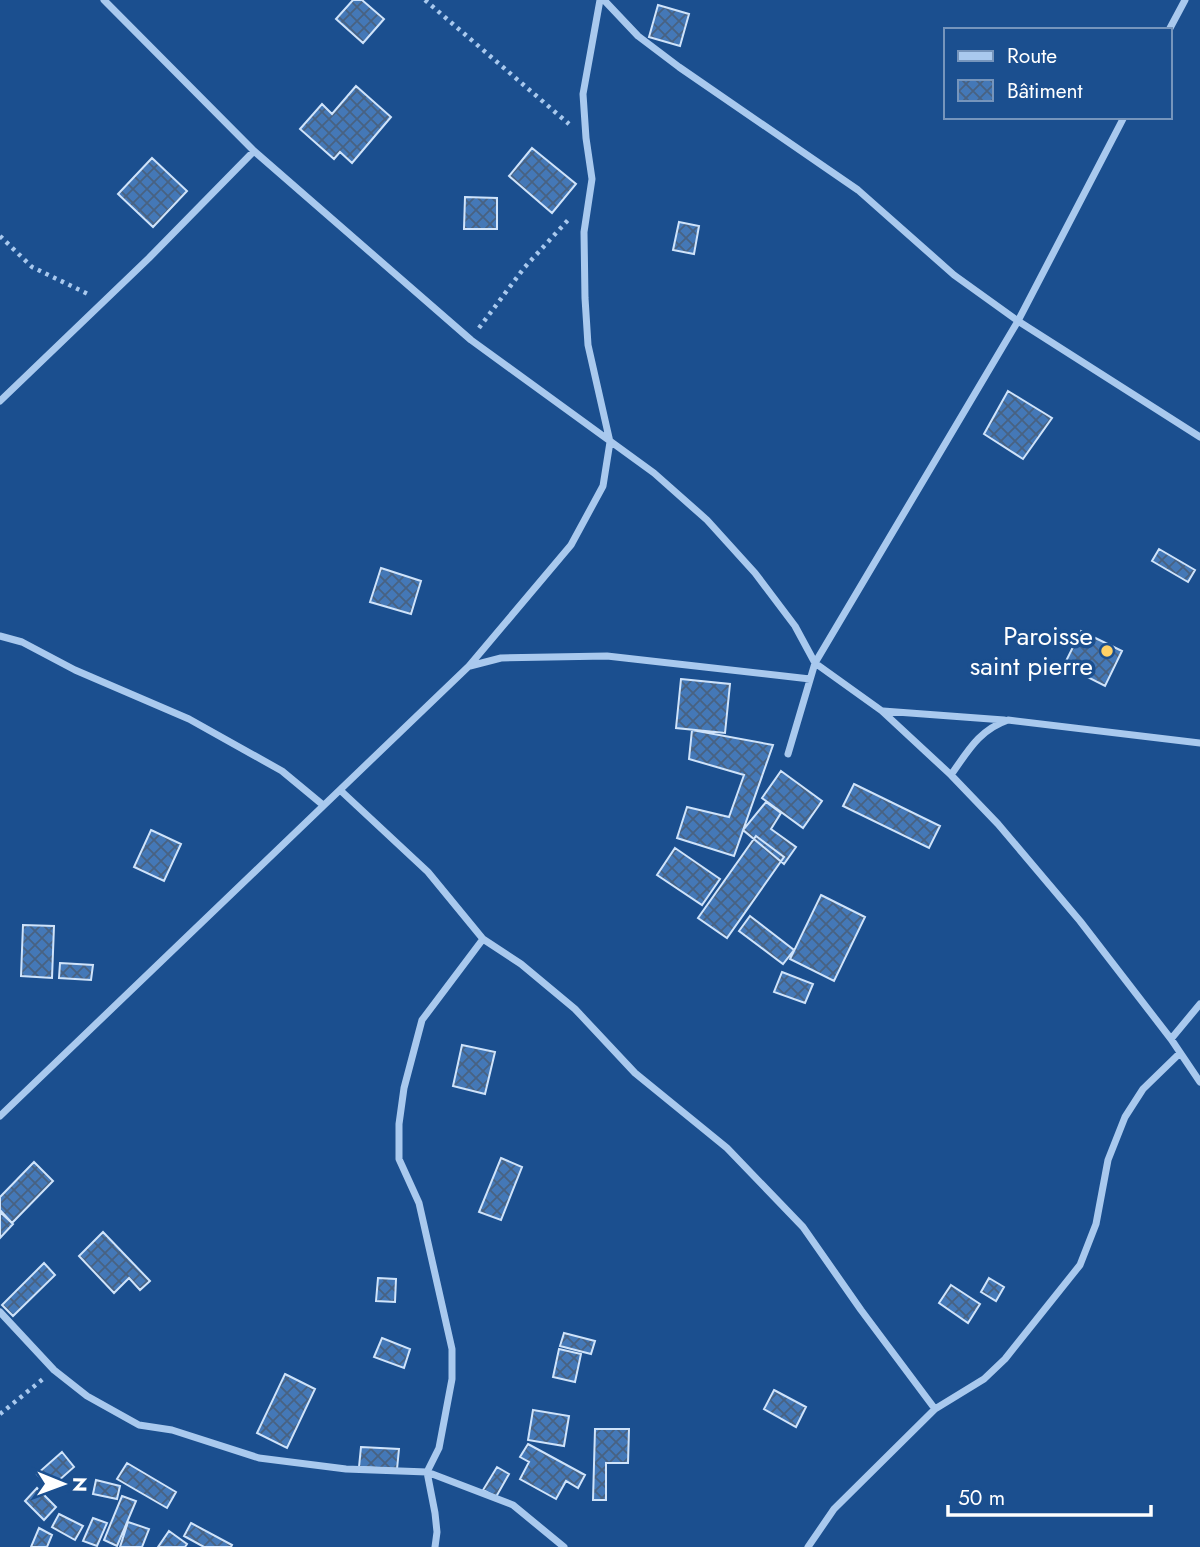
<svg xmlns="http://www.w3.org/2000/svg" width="1200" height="1547" viewBox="0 0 1200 1547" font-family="Jost,sans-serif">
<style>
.building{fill:url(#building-cross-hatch);stroke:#cfe3fa;stroke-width:2}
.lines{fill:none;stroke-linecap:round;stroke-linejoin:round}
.path{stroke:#a9c9ee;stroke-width:4.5;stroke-dasharray:3.5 5;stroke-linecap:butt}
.street{stroke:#a9c9ee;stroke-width:7}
.poi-dot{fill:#ffd166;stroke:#1b4f8f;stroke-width:2.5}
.labels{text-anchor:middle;stroke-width:7;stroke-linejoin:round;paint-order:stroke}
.poi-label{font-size:26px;fill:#fff;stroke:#1b4f8f;text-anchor:end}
</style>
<defs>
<pattern id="building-cross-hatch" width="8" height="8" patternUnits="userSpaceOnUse" patternTransform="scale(1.75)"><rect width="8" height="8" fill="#4478b7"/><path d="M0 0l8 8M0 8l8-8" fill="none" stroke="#486282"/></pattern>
</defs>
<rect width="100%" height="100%" fill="#1b4f8f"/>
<path class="building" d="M 353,0 L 362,0 L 384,19 L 363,43 L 336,19 Z
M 658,5 L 689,14 L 680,46 L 649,37 Z
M 356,86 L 391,117 L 352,163 L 340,152 L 334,159 L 300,129 L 322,104 L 332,114 Z
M 532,148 L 576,184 L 552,213 L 509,176 Z
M 152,158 L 187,191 L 153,227 L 118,194 Z
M 465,197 L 497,198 L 497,229 L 464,229 Z
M 679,222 L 699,226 L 694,254 L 673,250 Z
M 1008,391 L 1052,418 L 1023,459 L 984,434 Z
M 1159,549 L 1195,570 L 1188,582 L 1152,561 Z
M 381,568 L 421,581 L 411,614 L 370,602 Z
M 1081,631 L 1122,651 L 1105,686 L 1064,665 Z
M 681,679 L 730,684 L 725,733 L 676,728 Z
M 692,730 L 773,745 L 734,856 L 677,838 L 687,807 L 729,817 L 744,775 L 689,759 Z
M 781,771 L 822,801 L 803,828 L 762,798 Z
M 854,784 L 940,826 L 929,848 L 843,806 Z
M 766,802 L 781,813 L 771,829 L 796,847 L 784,864 L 743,830 Z
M 151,830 L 181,844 L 164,881 L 134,867 Z
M 756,836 L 784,857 L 727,938 L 698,918 Z
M 675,848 L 720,879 L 702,905 L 657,875 Z
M 821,895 L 865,917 L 834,981 L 790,959 Z
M 750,916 L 794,950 L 783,964 L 739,931 Z
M 23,925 L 54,926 L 52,978 L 21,976 Z
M 60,963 L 93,965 L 91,980 L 59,978 Z
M 782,972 L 813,984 L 805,1003 L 774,992 Z
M 462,1045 L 495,1052 L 485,1094 L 453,1086 Z
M 501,1158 L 522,1167 L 501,1220 L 479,1212 Z
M 34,1162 L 53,1181 L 12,1223 L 0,1210 L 0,1197 Z
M 0,1212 L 13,1224 L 0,1238 Z
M 103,1232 L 150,1281 L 140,1290 L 129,1278 L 114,1293 L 79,1256 Z
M 44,1263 L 55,1275 L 13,1316 L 2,1305 Z
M 378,1278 L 396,1279 L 395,1302 L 376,1301 Z
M 989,1278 L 1004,1287 L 996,1301 L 981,1292 Z
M 951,1285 L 980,1304 L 968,1323 L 939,1303 Z
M 564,1333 L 595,1341 L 591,1354 L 560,1346 Z
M 382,1338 L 410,1349 L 404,1368 L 374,1357 Z
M 559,1349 L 581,1354 L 575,1382 L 553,1377 Z
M 285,1374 L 315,1389 L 287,1448 L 257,1433 Z
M 774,1390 L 806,1407 L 796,1427 L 764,1409 Z
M 533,1410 L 569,1416 L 564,1446 L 528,1440 Z
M 595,1429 L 629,1429 L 628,1463 L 606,1463 L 606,1500 L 593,1500 Z
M 528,1444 L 585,1475 L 578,1488 L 566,1481 L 556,1499 L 520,1479 L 529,1462 L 520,1457 Z
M 361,1447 L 399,1449 L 397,1469 L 359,1467 Z
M 62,1452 L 74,1467 L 49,1489 L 37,1474 Z
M 127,1463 L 176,1492 L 167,1508 L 117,1479 Z
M 497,1467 L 509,1474 L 496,1497 L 483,1490 Z
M 96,1480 L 120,1486 L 117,1499 L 93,1494 Z
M 37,1488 L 56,1507 L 44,1520 L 25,1501 Z
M 122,1496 L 136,1501 L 117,1546 L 104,1540 Z
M 59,1514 L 83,1526 L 75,1540 L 52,1527 Z
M 93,1518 L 107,1523 L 97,1546 L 83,1541 Z
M 128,1522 L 149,1529 L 142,1547 L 120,1547 Z
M 191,1523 L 232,1545 L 231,1547 L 204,1547 L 184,1536 Z
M 39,1528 L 52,1535 L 47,1547 L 31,1547 Z
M 169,1531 L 187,1544 L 185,1547 L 158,1547 Z"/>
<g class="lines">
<path class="path" d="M 425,0 L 569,124
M 0,236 L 32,267 L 88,294
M 479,328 L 524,268 L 569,219
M 0,1414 L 43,1379"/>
<path class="street" d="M 104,0 L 254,151 L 471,340 L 654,473 L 707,520 L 755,573 L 795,626 L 815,663 L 882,711 L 951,775 L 998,824 L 1080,921 L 1171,1039 L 1200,1082
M 604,0 L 638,36 L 679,67 L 858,190 L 954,275 L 1018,321 L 1200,437
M 1169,30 L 1185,0
M 0,401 L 149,258 L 254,151
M 0,636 L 22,642 L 75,670 L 189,719 L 282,771 L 323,805
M 470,666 L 501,658 L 607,656 L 810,679
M 883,711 L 1004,720
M 788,754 L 815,663 L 1018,321 L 1124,117
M 951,775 C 968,751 979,730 1008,720 L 1200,743
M 340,790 L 428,872 L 483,939 L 521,964 L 575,1009 L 635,1073 L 727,1148 L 803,1227 L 861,1310 L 935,1409
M 1171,1039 L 1200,1004
M 0,1116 L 469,666 L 571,545 L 603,486 L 610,442 L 588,345 L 585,298 L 584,232 L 592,179 L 586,138 L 583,94 L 600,0
M 0,1312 L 54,1370 L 87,1396 L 139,1425 L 172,1430 L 259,1458 L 346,1469 L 427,1472 L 513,1505 L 564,1547
M 435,1547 L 437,1532 L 435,1513 L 427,1472 L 439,1448 L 452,1379 L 452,1349 L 419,1203 L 399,1159 L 399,1124 L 404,1088 L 422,1020 L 483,939
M 808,1547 L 834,1509 L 935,1409 L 984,1379 L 1005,1359 L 1080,1265 L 1096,1224 L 1108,1160 L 1125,1117 L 1143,1089 L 1180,1053"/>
</g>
<circle class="poi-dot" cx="1107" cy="651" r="7"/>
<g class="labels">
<g class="poi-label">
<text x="1093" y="645">Paroisse<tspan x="1093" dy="30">saint pierre</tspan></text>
</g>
</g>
<rect x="944" y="28" width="228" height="91" fill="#1b4f8f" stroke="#7695bc" stroke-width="2"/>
<rect x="958" y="51" width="35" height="10" fill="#a9c9ee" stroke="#7695bc" stroke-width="2"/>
<text x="1007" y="63" font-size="21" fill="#ffffff">Route</text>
<rect x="958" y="80" width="35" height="21" fill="url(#building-cross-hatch)" stroke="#7695bc" stroke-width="2"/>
<text x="1007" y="98" font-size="21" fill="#ffffff">Bâtiment</text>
<g transform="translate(63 1484) rotate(91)" stroke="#1b4f8f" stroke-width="5" paint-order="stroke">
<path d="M0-5L12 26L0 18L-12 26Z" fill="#ffffff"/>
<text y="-10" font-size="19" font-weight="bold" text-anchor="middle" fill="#ffffff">N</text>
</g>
<path d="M948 1505v10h203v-10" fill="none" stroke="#ffffff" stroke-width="3.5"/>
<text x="958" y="1505" font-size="21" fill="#ffffff" stroke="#1b4f8f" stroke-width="5" paint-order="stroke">50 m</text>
</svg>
